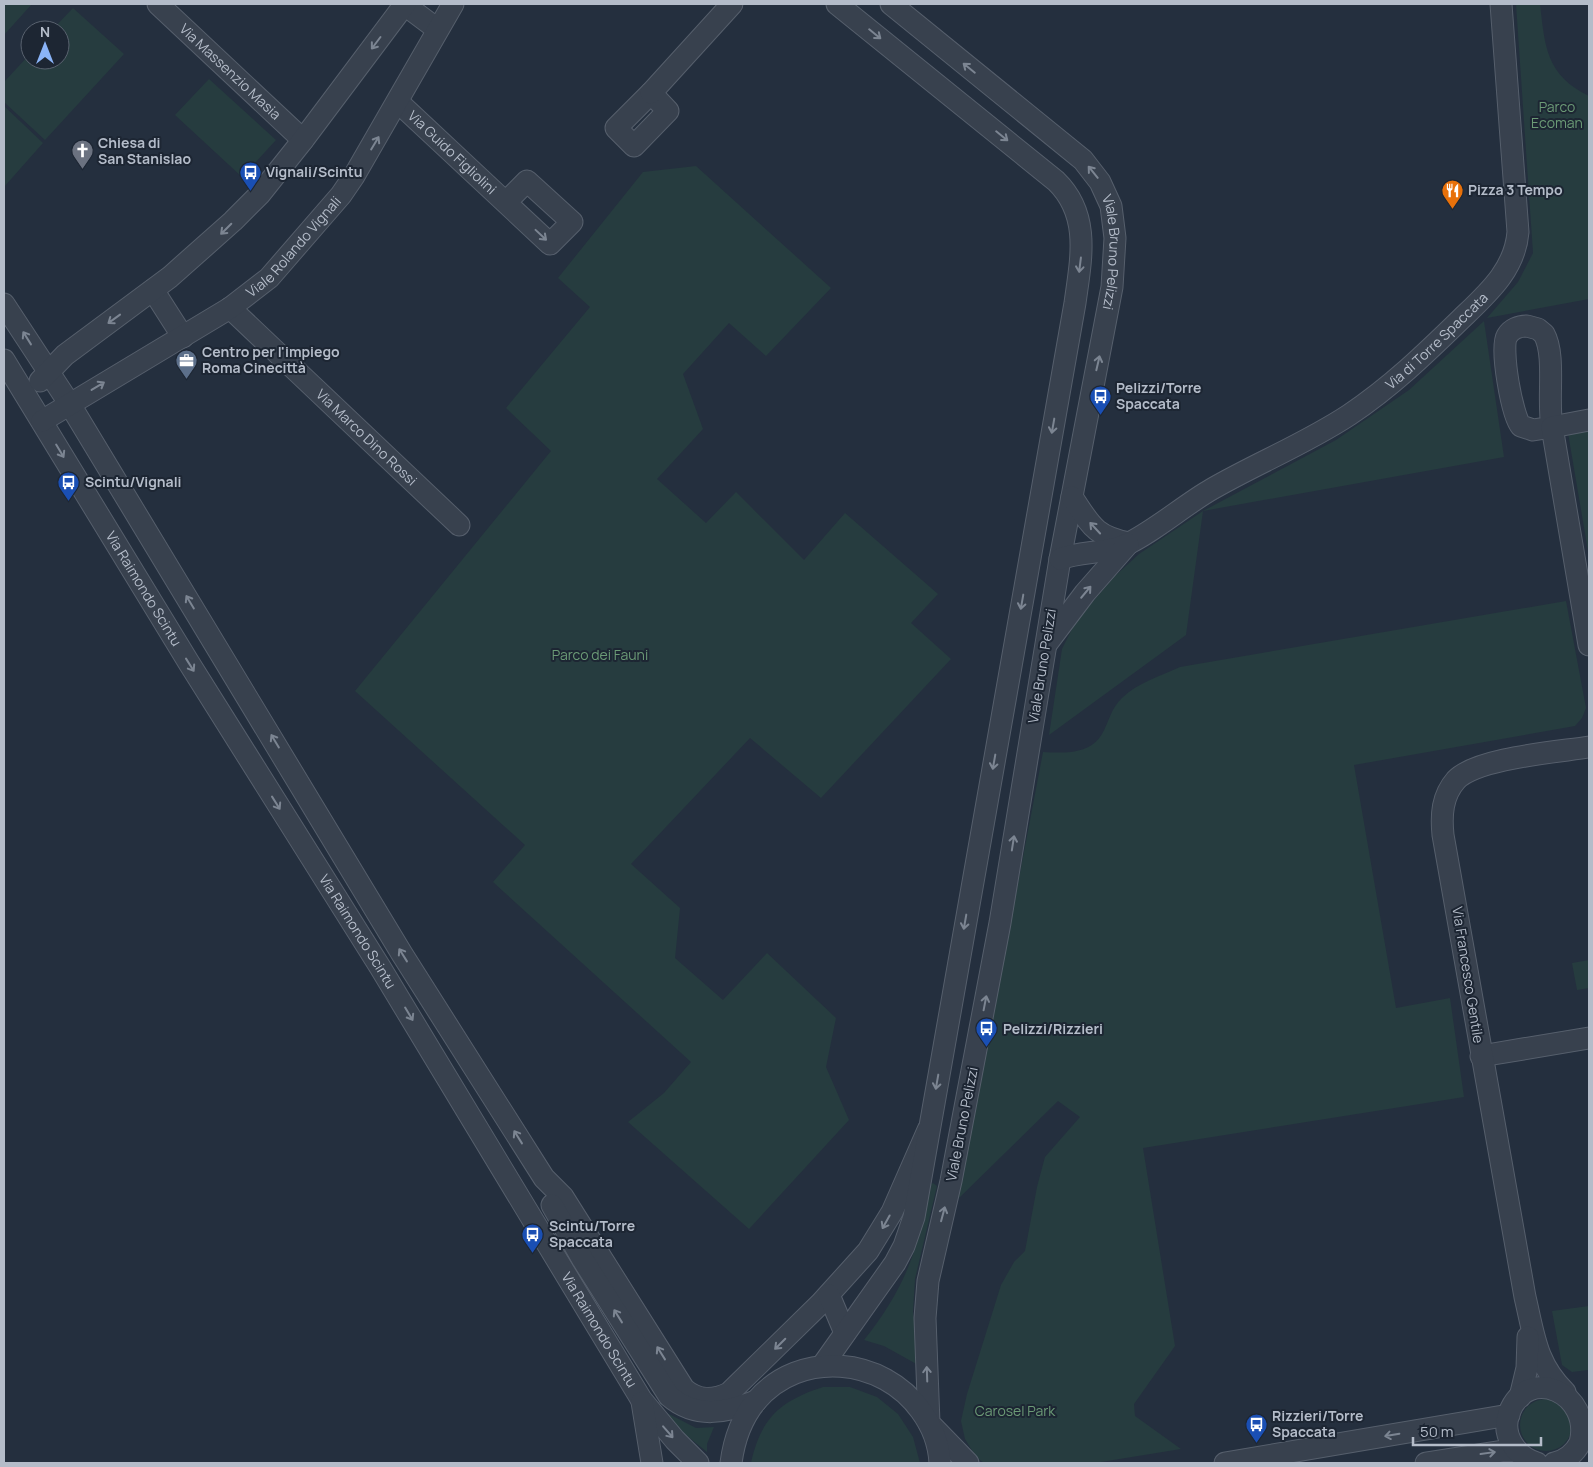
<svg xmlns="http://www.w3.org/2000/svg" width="1593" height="1467" viewBox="0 0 1593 1467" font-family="Manrope,sans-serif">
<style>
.green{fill:#263c3f}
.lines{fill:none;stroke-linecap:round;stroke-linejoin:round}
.minor-casing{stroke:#565f6c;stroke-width:23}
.minor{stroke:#38414e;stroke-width:21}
.oneway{stroke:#7c8592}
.labels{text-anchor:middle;stroke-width:4;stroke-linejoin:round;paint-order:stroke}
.street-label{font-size:14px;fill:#b4bcc9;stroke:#1d2633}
.park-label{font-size:14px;fill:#6b9a76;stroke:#1d2633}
.poi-label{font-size:14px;font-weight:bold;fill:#b4bcc9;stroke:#1d2633;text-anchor:start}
</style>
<rect width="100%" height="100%" fill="#242f3e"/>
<path class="green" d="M 4,4 L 32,4 L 4,35 Z
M 1516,4 L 1540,4 C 1545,47 1546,75 1589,96 L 1589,299 L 1487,318 L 1518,282 L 1533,253 Z
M 73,8 L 124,54 L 45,140 L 4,102 L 4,82 L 30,54 L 30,60 L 60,60 L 60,30 L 52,30 Z
M 209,79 L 276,140 L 242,177 L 175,115 Z
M 4,106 L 43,143 L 4,187 Z
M 696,166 L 831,288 L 766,356 L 729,323 L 683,374 L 703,429 L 657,479 L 706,523 L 736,492 L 804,560 L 845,513 L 938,594 L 911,623 L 951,659 L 821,798 L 750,738 L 631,864 L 680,908 L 675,958 L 723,1000 L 767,953 L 836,1018 L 826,1067 L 849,1120 L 749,1229 L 628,1122 L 664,1093 L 691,1062 L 493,882 L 525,845 L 355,691 L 551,451 L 506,408 L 590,307 L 558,278 L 643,172 Z
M 1484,321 L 1504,457 L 1203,511 L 1186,635 L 1049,735 L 1062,649 L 1076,621 L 1114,577 L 1139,554 L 1203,511 L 1336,440 L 1409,390 Z
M 1589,429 L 1589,557 L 1568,433 Z
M 1566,601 L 1586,708 L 1582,718 L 1575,726 L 1354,765 L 1396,1008 L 1450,998 L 1464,1097 L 1143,1148 L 1175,1346 L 1134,1404 L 1135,1416 L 1181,1449 L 1095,1463 L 984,1463 L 976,1457 L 965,1439 L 961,1421 L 967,1394 L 1001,1285 L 1014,1262 L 1025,1251 L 1037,1187 L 1045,1157 L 1080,1117 L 1058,1101 L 958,1199 L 1043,752 C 1063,753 1090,755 1102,734 C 1109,722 1111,708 1122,698 C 1137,683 1161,676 1180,667 Z
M 1589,960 L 1589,988 L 1577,990 L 1572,963 Z
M 933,1183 L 937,1186 L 915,1279 L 913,1312 L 920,1366 L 884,1346 L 864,1340 C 905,1289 919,1248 930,1185 Z
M 1589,1306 L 1589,1372 L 1588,1370 L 1572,1372 L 1562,1365 L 1552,1311 Z
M 823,1387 L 850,1387 L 877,1397 L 898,1414 L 913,1437 L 920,1463 L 751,1463 C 761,1418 780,1401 823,1387 Z
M1520 1425a26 26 0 1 1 52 0a26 26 0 1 1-52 0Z
M 667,1413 L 696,1428 L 714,1427 L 707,1444 L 707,1452 L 671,1423 Z"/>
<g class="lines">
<defs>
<g id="minor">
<path id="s1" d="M 158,4 L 303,140"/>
<path id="s2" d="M 891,4 L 1083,160 L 1100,182 L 1111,206 L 1115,238 L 1112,287 L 1060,559 L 1000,923 L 951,1181 L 928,1281 L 925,1318 L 929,1423"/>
<path d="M 405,5 L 437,29"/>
<path d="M 651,93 L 668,111 L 634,146 L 616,128 Z"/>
<path d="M 651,93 L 732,4"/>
<path id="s3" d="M 398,102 L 550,244 L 572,222 L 527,181 L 506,202"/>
<path d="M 153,290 L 183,337"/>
<path d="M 4,304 L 69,403 L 402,954 L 544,1178 L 563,1197 L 684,1389 C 698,1401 713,1401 729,1393 L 821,1303 L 868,1251 L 892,1212 L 928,1130"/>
<path id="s4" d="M 230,308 L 459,525"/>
<path d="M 1527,326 L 1538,329 L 1544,334 C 1556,355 1547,400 1552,427 L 1533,430 L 1521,426 C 1512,416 1500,348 1507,336 C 1511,329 1519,326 1527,326 Z"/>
<path id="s5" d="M 4,360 L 189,663 L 380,967 L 641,1399 L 675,1440 L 698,1463"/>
<path d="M 40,381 L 65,355 L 170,277 L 233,221 L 260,194 L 303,140 L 405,4"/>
<path d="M 1589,420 L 1552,427 L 1589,645"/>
<path id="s6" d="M 42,421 L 230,308 L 269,278 L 341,195 L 354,176 L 453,4"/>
<path d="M 1072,497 C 1091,525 1094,536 1129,543"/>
<path id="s7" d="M 1060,559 C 1080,551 1102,554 1123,546 C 1151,534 1184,505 1212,489 C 1257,463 1305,444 1349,415 C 1391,387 1425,354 1461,319 C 1487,294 1515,270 1518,232 L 1501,4"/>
<path d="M 1048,642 L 1085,593 L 1128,544"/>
<path d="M 1481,1056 L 1589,1038"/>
<path d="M 552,1205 L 583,1260 L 669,1396 C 696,1419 725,1413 756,1401"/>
<path d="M 829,1295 L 845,1333"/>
<path d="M 822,1366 L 895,1263 L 904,1246 L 914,1217 L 1075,303 C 1081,259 1091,215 1056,181 L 837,4"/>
<path d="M 1565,1392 C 1536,1364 1534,1335 1525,1297 L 1443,835 C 1441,815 1442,796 1456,780 C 1477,758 1558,752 1589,747"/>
<path d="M 1520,1397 L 1527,1368 L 1528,1337"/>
<path d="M 642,1402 L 652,1463"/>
<path d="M 933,1427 L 968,1463"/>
<path d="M 731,1463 C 734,1440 741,1419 756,1401 C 800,1349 883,1357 921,1411 C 932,1426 939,1444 940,1463"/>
<path d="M 1225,1463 L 1509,1415"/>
<path d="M 1426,1463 L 1503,1451 L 1517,1451"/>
<path d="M 1537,1463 C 1516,1457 1501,1435 1509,1413 C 1528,1363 1593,1394 1580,1443 C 1575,1453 1565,1461 1554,1463"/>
</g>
</defs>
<use href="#minor" class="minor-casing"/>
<use href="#minor" class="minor"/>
</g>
<defs><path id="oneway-shaft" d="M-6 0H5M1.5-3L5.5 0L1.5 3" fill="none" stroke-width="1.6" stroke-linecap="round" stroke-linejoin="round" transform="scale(1.25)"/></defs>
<g class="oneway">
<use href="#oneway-shaft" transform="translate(875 34) rotate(39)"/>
<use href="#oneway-shaft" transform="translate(376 43) rotate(127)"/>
<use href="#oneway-shaft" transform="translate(969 68) rotate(-141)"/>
<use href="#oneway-shaft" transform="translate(1002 136) rotate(39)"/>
<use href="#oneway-shaft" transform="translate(375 143) rotate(-59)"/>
<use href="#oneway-shaft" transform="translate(1093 172) rotate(-129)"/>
<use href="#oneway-shaft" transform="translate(226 229) rotate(135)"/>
<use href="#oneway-shaft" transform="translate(541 235) rotate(43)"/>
<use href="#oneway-shaft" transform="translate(1080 265) rotate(97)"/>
<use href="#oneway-shaft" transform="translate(114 319) rotate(144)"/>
<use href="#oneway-shaft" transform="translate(27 338) rotate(-122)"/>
<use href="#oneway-shaft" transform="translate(1098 363) rotate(-77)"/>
<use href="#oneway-shaft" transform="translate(98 386) rotate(-31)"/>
<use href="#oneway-shaft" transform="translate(1053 426) rotate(100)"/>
<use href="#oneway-shaft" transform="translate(60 451) rotate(59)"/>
<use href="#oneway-shaft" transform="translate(1095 528) rotate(-133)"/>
<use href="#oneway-shaft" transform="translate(1086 592) rotate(-50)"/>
<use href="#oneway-shaft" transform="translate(190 602) rotate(-121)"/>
<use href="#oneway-shaft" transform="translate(1022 602) rotate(100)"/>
<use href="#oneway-shaft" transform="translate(190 665) rotate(58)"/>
<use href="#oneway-shaft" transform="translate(275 741) rotate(-121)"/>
<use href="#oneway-shaft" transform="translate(994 762) rotate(100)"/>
<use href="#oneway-shaft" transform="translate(276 803) rotate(58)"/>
<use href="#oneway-shaft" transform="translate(1013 843) rotate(-81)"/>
<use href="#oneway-shaft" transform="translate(965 922) rotate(100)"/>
<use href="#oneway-shaft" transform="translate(403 955) rotate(-122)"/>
<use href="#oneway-shaft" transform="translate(985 1003) rotate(-79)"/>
<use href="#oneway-shaft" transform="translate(409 1014) rotate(59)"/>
<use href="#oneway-shaft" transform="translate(937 1082) rotate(100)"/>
<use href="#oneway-shaft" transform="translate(518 1137) rotate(-122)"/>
<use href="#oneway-shaft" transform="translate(943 1214) rotate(-75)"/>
<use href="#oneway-shaft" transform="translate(886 1222) rotate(119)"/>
<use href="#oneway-shaft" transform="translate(618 1316) rotate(-122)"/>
<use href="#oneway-shaft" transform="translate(780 1344) rotate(135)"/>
<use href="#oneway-shaft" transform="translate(661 1353) rotate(-122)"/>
<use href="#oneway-shaft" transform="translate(927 1374) rotate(-92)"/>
<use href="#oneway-shaft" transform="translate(668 1432) rotate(49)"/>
<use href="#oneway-shaft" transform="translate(1392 1435) rotate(170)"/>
<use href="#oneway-shaft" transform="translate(1488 1453) rotate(-8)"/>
</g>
<defs>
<symbol id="church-pin" viewBox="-11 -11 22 30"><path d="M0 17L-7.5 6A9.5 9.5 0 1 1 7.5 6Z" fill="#6b7280" stroke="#1d2633"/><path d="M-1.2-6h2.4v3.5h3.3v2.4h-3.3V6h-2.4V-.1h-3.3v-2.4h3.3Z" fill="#fff"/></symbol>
<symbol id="bus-pin" viewBox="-11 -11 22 30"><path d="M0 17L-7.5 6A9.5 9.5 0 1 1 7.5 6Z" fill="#1a4fb4" stroke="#1d2633"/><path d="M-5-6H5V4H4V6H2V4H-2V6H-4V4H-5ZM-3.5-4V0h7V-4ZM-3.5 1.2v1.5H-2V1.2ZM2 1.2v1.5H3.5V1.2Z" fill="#fff"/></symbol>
<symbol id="restaurant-pin" viewBox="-11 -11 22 30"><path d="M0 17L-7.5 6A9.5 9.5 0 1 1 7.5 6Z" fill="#e8710a" stroke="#1d2633"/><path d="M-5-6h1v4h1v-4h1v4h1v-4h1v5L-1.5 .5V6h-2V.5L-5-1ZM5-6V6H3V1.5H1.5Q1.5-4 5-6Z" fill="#fff"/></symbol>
<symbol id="office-pin" viewBox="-11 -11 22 30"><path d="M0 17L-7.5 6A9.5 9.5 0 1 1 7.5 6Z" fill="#5c6f8a" stroke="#1d2633"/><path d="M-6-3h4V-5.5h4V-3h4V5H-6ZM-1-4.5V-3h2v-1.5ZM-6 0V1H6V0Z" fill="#fff"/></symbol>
</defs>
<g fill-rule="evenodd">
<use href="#church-pin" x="70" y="138" width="25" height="34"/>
<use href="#bus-pin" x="238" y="160" width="25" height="34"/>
<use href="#restaurant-pin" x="1440" y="178" width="25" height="34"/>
<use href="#office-pin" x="174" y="348" width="25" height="34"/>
<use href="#bus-pin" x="1088" y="384" width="25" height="34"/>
<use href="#bus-pin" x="56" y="470" width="25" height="34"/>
<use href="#bus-pin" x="974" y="1016" width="25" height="34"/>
<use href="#bus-pin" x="520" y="1222" width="25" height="34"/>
<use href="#bus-pin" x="1244" y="1412" width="25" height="34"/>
</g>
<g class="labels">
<g class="street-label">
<text dy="5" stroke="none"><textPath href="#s1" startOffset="99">Via Massenzio Masia</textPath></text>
<text dy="5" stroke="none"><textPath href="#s3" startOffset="74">Via Guido Figliolini</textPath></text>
<text dy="5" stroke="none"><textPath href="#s6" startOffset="308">Viale Rolando Vignali</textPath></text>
<text dy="5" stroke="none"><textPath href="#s2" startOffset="348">Viale Bruno Pelizzi</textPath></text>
<text dy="5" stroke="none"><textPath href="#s7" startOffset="441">Via di Torre Spaccata</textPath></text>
<text dy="5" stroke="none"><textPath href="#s4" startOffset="188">Via Marco Dino Rossi</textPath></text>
<text dy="5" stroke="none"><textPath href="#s5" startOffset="268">Via Raimondo Scintu</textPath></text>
<text transform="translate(1042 666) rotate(-81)" y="5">Viale Bruno Pelizzi</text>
<text dy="5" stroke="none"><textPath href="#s5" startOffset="672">Via Raimondo Scintu</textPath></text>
<text transform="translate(1468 975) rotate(81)" y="5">Via Francesco Gentile</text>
<text transform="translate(962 1124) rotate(-79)" y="5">Viale Bruno Pelizzi</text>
<text dy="5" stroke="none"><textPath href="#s5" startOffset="1138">Via Raimondo Scintu</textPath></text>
</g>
<g class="park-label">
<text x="1557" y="112">Parco<tspan x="1557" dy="16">Ecoman</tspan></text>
<text x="600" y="660">Parco dei Fauni</text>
<text x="1015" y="1416">Carosel Park</text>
</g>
<g class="poi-label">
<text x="98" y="148">Chiesa di<tspan x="98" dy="16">San Stanislao</tspan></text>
<text x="266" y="177">Vignali/Scintu</text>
<text x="1468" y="195">Pizza 3 Tempo</text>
<text x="202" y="357">Centro per l'impiego<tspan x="202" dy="16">Roma Cinecittà</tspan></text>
<text x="1116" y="393">Pelizzi/Torre<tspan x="1116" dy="16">Spaccata</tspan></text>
<text x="85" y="487">Scintu/Vignali</text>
<text x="1003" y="1034">Pelizzi/Rizzieri</text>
<text x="549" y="1231">Scintu/Torre<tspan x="549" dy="16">Spaccata</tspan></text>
<text x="1272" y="1421">Rizzieri/Torre<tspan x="1272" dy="16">Spaccata</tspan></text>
</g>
</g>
<rect width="1593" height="1467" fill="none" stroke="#b4bcc9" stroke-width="10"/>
<g transform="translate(45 45)"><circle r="24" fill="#1d2633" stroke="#59626f"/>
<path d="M0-4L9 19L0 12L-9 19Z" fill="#8ab4f8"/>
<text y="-8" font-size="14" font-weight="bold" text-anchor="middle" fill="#b4bcc9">N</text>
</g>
<path d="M1413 1437v8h128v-8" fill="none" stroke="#b4bcc9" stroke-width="2.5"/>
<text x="1420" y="1437" font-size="15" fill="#b4bcc9" stroke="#1d2633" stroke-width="4" paint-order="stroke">50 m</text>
</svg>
